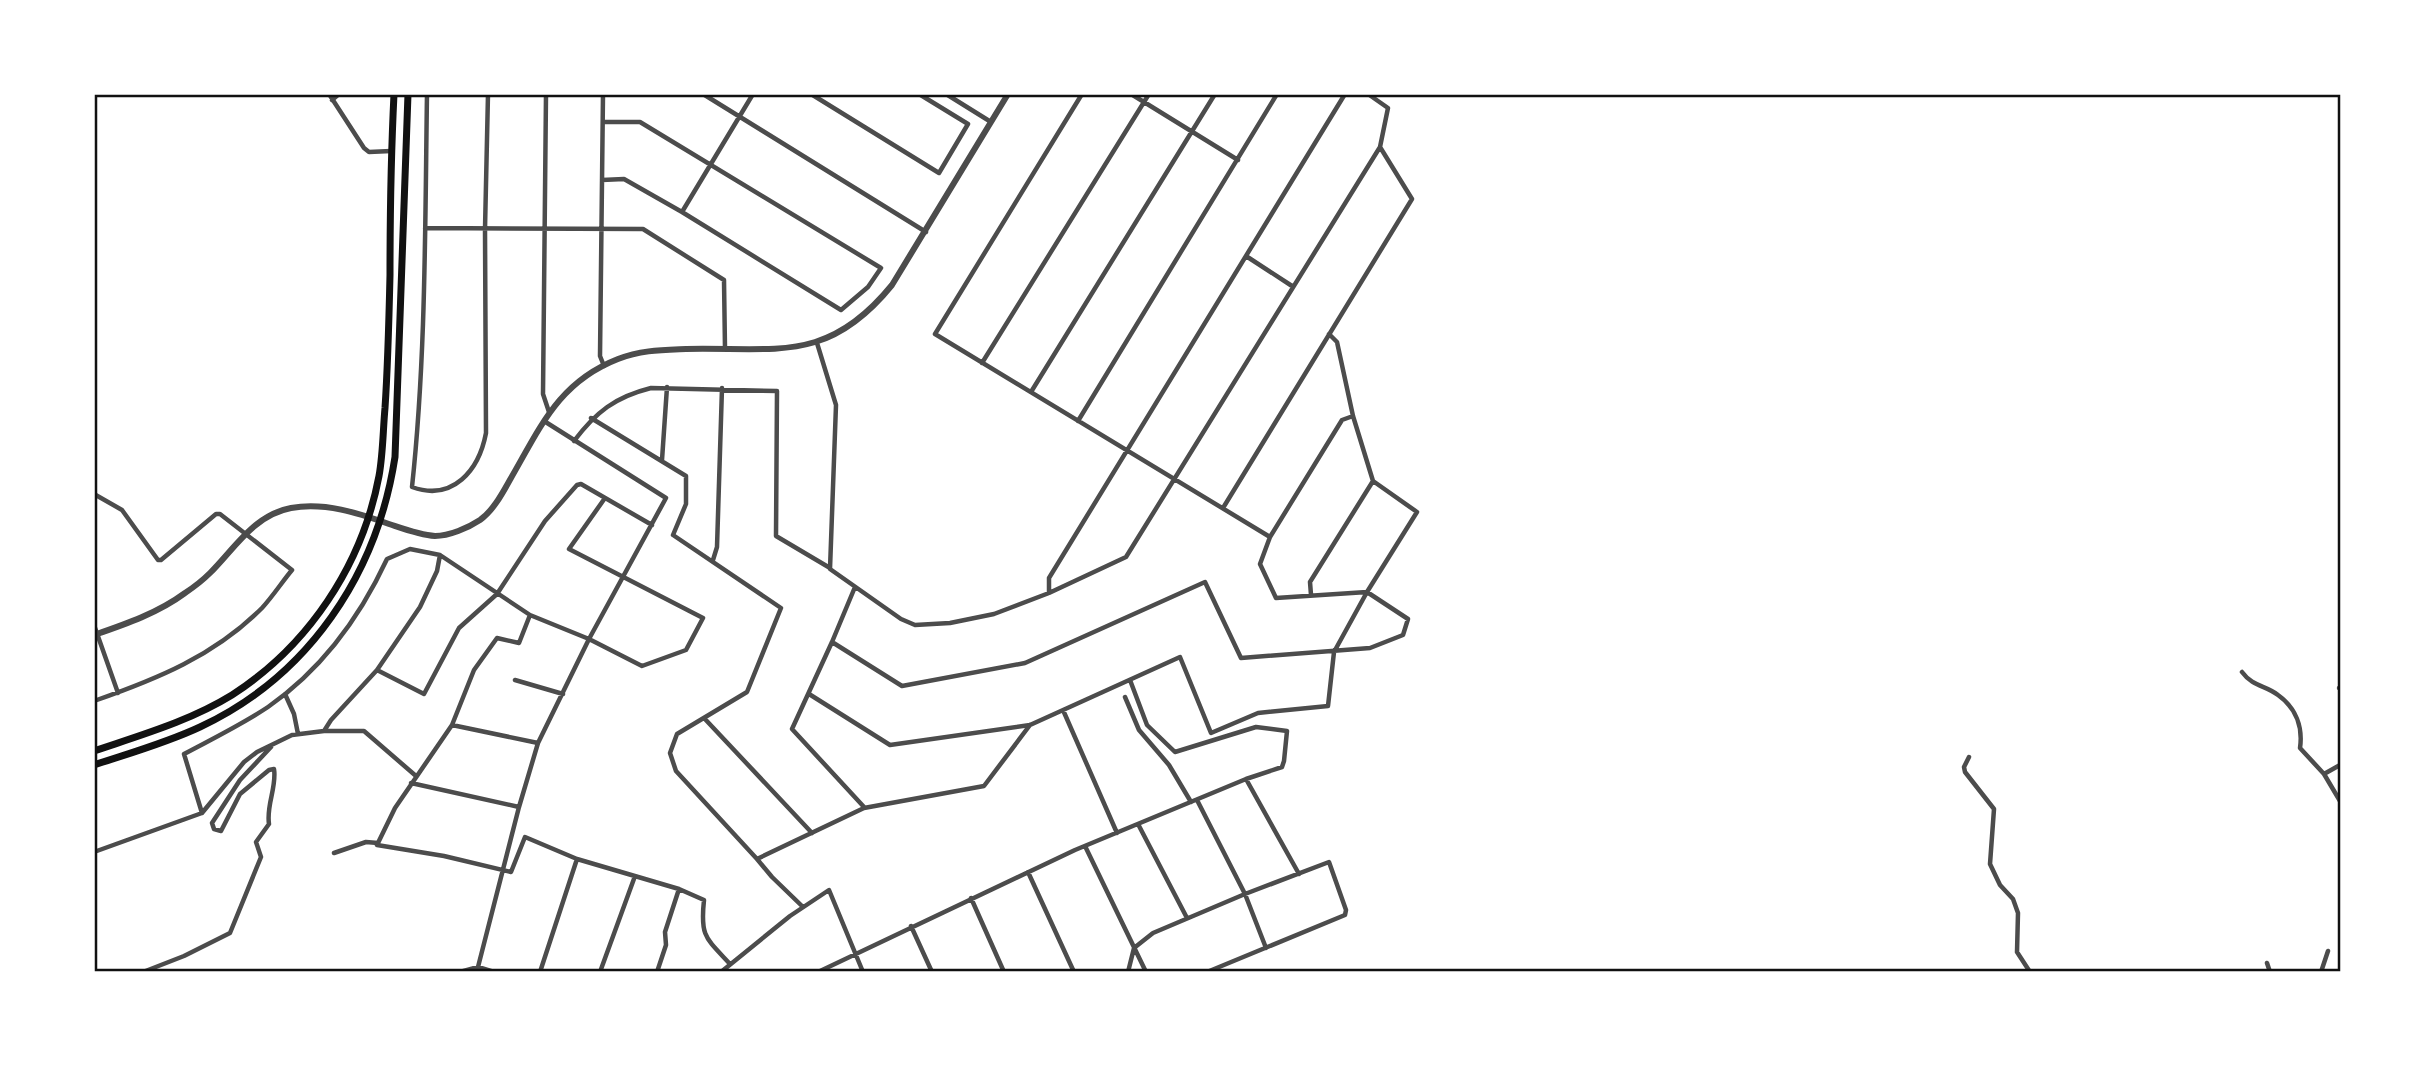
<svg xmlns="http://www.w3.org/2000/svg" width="2435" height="1066" viewBox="0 0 2435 1066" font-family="Helvetica,sans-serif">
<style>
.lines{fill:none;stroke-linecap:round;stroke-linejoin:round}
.minor{stroke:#4c4c4c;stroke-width:4.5}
.tertiary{stroke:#4c4c4c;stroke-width:6}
.primary{stroke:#111;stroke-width:7}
.neatline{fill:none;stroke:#111;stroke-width:2.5}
</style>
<rect width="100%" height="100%" fill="#fff"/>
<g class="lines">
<path class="minor" d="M 329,94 L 364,148 L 369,152 L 391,151
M 427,94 C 425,225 426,357 412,487 C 453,502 479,470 486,433 L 485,229 L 488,94
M 546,94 L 543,394 L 549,412
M 603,94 L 600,356 L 604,366
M 703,94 L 926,232
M 811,94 L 939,173 L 968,124 L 919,94
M 946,94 L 991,122
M 1082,94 L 935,334 L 1270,537
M 1131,94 L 1238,160
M 332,100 L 339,94
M 602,180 L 624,179 L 682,212 L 841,310 L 868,287 L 881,268 L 640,122 L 603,122
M 682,212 L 753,94
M 425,228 L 643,229 L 724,280 L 725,349
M 1246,256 L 1292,286
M 817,343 L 836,405 L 830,569 L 901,619 L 915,625 L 950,623 L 994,614 L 1049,593 L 1126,557 L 1380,147
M 982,363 L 1149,94
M 1031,392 L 1215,94
M 591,418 L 686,476 L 686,504 L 673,535 L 781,608 L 747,692 L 677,734 L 670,753 L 676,771 L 757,859 L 864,808 L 984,786 L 1030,725
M 1078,421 L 1277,94
M 574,441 C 596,412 615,397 651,388 L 777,391 L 776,536 L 830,568
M 662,460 L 667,387
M 94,494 L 122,510 L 158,560 L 161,560 L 216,514 L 220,514 L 292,570 C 282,582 273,596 262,608 C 214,656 157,679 94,701
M 1223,508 L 1412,199 L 1380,147 L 1388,108 L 1368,94
M 713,560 L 717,547 L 722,388
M 855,587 L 832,642 L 792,729 L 864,807
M 1049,593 L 1049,578 L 1345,94
M 1311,595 L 1310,582 L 1373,481 L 1353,416 L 1337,342 L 1329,334
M 530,615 L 519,643 L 497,638 L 474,670 L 452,725 L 395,808 L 377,845 L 444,856 L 511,872 L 525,837 L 577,859 L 679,889 L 704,900 C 700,937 706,938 730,964
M 94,625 L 118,693
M 832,642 L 902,686 L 1025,663 L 1205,582 L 1241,658 L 1370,648 L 1403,635 L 1408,619 L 1367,592 L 1276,598 L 1260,564 L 1270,537 L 1342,420 L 1353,416
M 377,670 L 424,694 L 459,628 L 497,594 L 545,521 L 577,485 L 581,484 L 652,525
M 2242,672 C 2253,687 2265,685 2278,695 C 2296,708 2303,727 2300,748 L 2324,774 L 2340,801
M 515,680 L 563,694
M 2339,688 L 2340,688
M 285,694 L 294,714 L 298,734
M 809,694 L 890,745 L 1030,725 L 1180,657 L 1211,733 L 1258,713 L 1328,706 L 1334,652 L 1367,592 L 1417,512 L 1373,481
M 1125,697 L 1139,730 L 1169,765 L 1191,802
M 1063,710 L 1117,833
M 704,718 L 812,833
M 452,725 L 538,743
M 324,731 L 331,720 L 377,670 L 420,607 L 437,571 L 440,555 L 530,615 L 589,639 L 642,666 L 686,650 L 703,618 L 569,549 L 605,498
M 1969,757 L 1964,767 L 1965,772 L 1994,809 L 1990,864 L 2000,885 L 2013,899 L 2018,913 L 2017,952 L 2030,972
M 2324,774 L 2340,765
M 1246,779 L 1299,874
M 411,783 L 519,807
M 1197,800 L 1245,894 L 1266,948
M 202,813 L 184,754 C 212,739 241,725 268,707 C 321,670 360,617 387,559 L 410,549 L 440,555
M 1138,824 L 1187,918
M 1085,846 L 1146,972
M 94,852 L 202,813 L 244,762 L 257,752 L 292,735 L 324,731 L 364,731 L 416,776
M 334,853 L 366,842 L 378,843
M 757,859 L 772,877 L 803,907
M 1028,872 L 1074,972
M 971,898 L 1004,972
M 911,926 L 932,972
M 2267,963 L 2270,972
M 478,967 L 519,807 L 538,743 L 589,639 L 666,498 L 544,421
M 143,972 L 184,956 L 230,933 L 261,857 L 256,842 L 269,824 C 266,805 277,787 274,769 L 269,770 L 240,794 L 221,831 L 214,829 L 212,823 L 240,780 L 271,747
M 460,972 L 478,967 L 494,972
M 540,972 L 577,859
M 600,972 L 635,876
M 657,972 L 666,945 L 665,932 L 679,889
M 721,972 L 790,916 L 829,890 L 863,972
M 818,972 L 1075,850 L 1246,779 L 1282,767 L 1284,761 L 1287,731 L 1256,727 L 1175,752 L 1147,725 L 1130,680
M 1128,972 L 1134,948 L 1153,933 L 1245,894 L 1329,862 L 1346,910 L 1345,915 L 1207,972
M 2321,972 L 2328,951"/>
<path class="tertiary" d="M 94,635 C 126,624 158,613 185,593 C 194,587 203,580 210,573 C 235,548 254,515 291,508 C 325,502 358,513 389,524 C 404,529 420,535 435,536 C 449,536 468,528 480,520 C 494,510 503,492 511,478 C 541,426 559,382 618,359 C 641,350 662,350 686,349 C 777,347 828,364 892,285 L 1008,94"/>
<path class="primary" d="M 94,751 C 141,735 190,721 232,695 C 308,646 362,566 379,476 C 383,454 383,430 385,408 C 388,363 389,319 390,275 C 390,215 391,155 394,94
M 94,765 C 130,753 166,743 200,727 C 309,676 377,574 395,457 L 408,94"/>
</g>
<rect width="2435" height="1066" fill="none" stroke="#ffffff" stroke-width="192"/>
<rect x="96" y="96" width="2243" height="874" class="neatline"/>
</svg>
